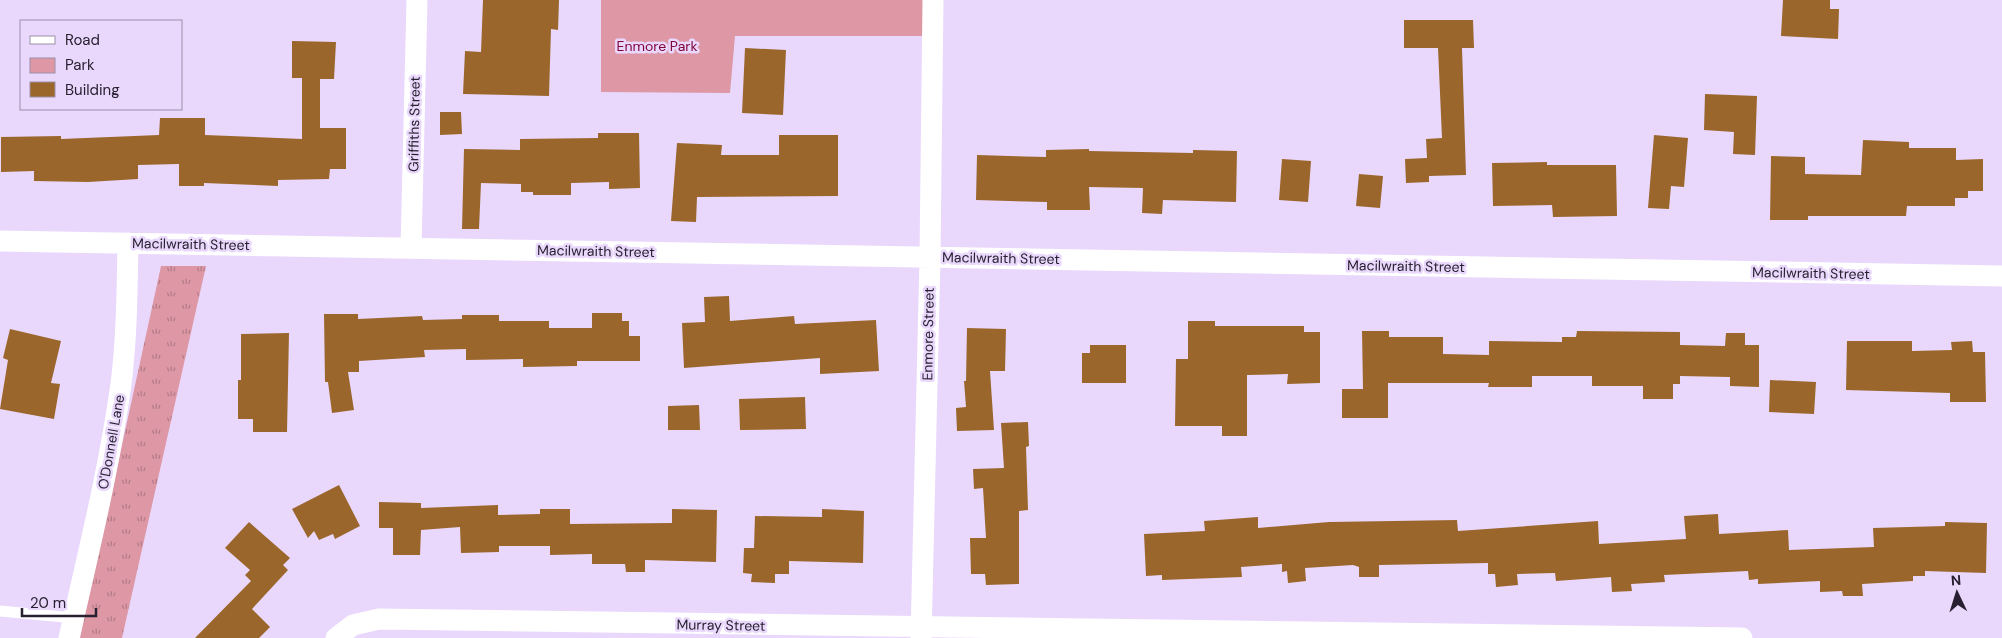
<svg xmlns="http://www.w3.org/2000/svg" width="2002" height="638" viewBox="0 0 2002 638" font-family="'DM Sans',sans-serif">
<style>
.grass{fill:url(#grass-tufts)}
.green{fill:#dd97a5}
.building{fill:#9b662b}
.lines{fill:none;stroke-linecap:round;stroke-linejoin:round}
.lane{stroke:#fff;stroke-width:11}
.street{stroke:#fff;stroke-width:21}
.labels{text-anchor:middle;stroke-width:5;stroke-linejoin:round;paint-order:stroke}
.park-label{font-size:14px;fill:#7f0036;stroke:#e9d8fc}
.street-label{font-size:14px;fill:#282030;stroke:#e9d8fc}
</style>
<defs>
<pattern id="grass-tufts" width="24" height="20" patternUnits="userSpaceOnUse" patternTransform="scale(1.25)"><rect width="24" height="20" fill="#dd97a5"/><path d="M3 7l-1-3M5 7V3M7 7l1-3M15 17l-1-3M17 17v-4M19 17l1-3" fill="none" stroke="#b37b87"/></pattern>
</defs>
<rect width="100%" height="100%" fill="#e9d8fc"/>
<path class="grass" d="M 161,266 L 206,266 L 122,638 L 80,638 Z"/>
<path class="green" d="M 601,0 L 933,0 L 932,36 L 735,36 L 730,93 L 601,92 Z"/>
<path class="building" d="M 483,0 L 559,0 L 558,30 L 551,29 L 549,96 L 463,94 L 465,51 L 481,52 Z
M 1783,0 L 1830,0 L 1830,9 L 1839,9 L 1838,39 L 1781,36 Z
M 1404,20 L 1473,20 L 1474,48 L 1462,48 L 1466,175 L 1429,176 L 1429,182 L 1406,183 L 1405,159 L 1427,158 L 1426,139 L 1442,138 L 1438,48 L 1404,48 Z
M 292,41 L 336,42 L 334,79 L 320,79 L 320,128 L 346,128 L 346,169 L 330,169 L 329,179 L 278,180 L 278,186 L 204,183 L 204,186 L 179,186 L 179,164 L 138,165 L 138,179 L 88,182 L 34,181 L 34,171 L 1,172 L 1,137 L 61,136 L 61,139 L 159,135 L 160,118 L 205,118 L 205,135 L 302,139 L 302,78 L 292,78 Z
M 745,48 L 786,50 L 783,115 L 742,113 Z
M 1705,94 L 1757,96 L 1755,155 L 1733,154 L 1734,132 L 1704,130 Z
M 440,112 L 461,112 L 462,134 L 440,135 Z
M 598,133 L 639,133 L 640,188 L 609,189 L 609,182 L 571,183 L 571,195 L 533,195 L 533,192 L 521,192 L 521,184 L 481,183 L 479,229 L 462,229 L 464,149 L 520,150 L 520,139 L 598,138 Z
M 779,135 L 838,135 L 838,196 L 697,197 L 696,222 L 671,221 L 677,143 L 722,145 L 721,155 L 779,155 Z
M 1654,135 L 1688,138 L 1684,187 L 1671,186 L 1669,209 L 1648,208 Z
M 1863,140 L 1909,142 L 1909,148 L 1956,148 L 1956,160 L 1983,159 L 1983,191 L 1968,191 L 1968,198 L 1955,198 L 1955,206 L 1907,206 L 1906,216 L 1808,216 L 1808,220 L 1770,220 L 1771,156 L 1805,157 L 1805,174 L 1861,175 Z
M 1089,149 L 1089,151 L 1193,153 L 1193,150 L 1237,151 L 1236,202 L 1163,200 L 1162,214 L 1142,213 L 1143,188 L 1089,187 L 1090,210 L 1047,210 L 1047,202 L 976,200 L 977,155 L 1046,157 L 1046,150 Z
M 1282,159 L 1311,161 L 1308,202 L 1279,200 Z
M 1547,162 L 1547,165 L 1616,165 L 1617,216 L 1553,217 L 1552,205 L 1493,206 L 1492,163 Z
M 1359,174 L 1383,176 L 1380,208 L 1356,206 Z
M 729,296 L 730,321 L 794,316 L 795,324 L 876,320 L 879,371 L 820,374 L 820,358 L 684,368 L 682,323 L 705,322 L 704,297 Z
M 592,313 L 622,313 L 622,321 L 629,321 L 629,336 L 640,336 L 640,361 L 577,361 L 577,366 L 523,367 L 523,359 L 466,360 L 466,349 L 424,350 L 425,357 L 359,361 L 359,372 L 348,372 L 354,410 L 332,413 L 328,382 L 325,382 L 324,314 L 358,314 L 358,319 L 422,316 L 423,320 L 462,319 L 462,315 L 499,315 L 499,321 L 549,321 L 549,328 L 592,328 Z
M 1188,321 L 1215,321 L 1215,326 L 1304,326 L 1304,332 L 1320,332 L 1320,383 L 1287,384 L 1288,374 L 1247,375 L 1247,436 L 1222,436 L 1222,426 L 1175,426 L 1176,359 L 1188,359 Z
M 967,328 L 1006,329 L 1005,371 L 990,371 L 994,430 L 957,431 L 956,408 L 966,407 L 964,381 L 966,381 Z
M 10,329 L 61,341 L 51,383 L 60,384 L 54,419 L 0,409 L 8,360 L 3,358 Z
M 1362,331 L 1389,331 L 1389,337 L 1443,337 L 1443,354 L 1489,355 L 1489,341 L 1562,342 L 1562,337 L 1576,337 L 1577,331 L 1680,332 L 1680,345 L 1725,346 L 1726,333 L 1745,333 L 1745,345 L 1759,345 L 1759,387 L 1730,386 L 1730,377 L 1680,376 L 1680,384 L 1673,384 L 1673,399 L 1643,399 L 1643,386 L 1592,386 L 1592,376 L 1532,376 L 1532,387 L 1488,387 L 1489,383 L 1388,383 L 1388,418 L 1342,418 L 1342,389 L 1363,389 Z
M 289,333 L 287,432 L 253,432 L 253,419 L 238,419 L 238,380 L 241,380 L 241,334 Z
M 1847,341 L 1912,341 L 1912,351 L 1952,350 L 1951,342 L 1972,341 L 1973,352 L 1985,352 L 1986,402 L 1950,402 L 1950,393 L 1846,390 Z
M 1090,345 L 1126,345 L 1126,383 L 1082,383 L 1082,353 L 1090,353 Z
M 1770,380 L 1816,382 L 1814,414 L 1769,412 Z
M 805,397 L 806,429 L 740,430 L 739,399 Z
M 699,405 L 700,430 L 668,430 L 668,406 Z
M 1028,422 L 1029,446 L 1026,447 L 1028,510 L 1019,511 L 1019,584 L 986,585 L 985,574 L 971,574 L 970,538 L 986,538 L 983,488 L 974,489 L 973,469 L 1004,468 L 1001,423 Z
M 339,485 L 360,526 L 335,539 L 333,534 L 319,540 L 314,531 L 308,538 L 292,509 Z
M 379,502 L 421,503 L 421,508 L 498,505 L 498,515 L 540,514 L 540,509 L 570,509 L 570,524 L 672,523 L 672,509 L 717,510 L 716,562 L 645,560 L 645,572 L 626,572 L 625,564 L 592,564 L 592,554 L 550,555 L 550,546 L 499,546 L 499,552 L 461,553 L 460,527 L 421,530 L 420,555 L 393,555 L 393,528 L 379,528 Z
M 822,509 L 864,511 L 863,563 L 789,561 L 789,574 L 775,574 L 775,583 L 751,582 L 752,574 L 743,573 L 744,548 L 754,548 L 755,516 L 822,517 Z
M 1718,514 L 1719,534 L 1788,530 L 1789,550 L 1874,547 L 1873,528 L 1945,526 L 1945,522 L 1987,523 L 1986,573 L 1925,571 L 1925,576 L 1913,576 L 1913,581 L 1862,584 L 1863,596 L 1843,596 L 1842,591 L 1820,592 L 1820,581 L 1758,584 L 1758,579 L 1749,580 L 1748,571 L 1664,575 L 1665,582 L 1631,584 L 1632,591 L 1612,592 L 1611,577 L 1556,581 L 1555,573 L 1517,574 L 1518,585 L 1496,587 L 1495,574 L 1488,574 L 1488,563 L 1379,565 L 1379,577 L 1359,577 L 1359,567 L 1353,565 L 1305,568 L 1306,581 L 1288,583 L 1287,571 L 1282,572 L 1282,564 L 1241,567 L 1242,577 L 1162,580 L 1162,575 L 1146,576 L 1144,534 L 1205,531 L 1204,521 L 1258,517 L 1258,528 L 1329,522 L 1457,520 L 1458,531 L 1598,521 L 1599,544 L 1686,539 L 1684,516 Z
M 249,522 L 290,558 L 283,565 L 288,570 L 252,609 L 270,627 L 259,638 L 195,638 L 251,581 L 245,575 L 250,570 L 225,548 Z"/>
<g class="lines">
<path class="lane" d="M 0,611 L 74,618"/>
<path class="street" d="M 0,241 L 2002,276
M 411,248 L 417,0
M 69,638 C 88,554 109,470 121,384 C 127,337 127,290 128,243
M 336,638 L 353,625 L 379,619 L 1742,638
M 921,638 L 930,257 L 933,0"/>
</g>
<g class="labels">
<g class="park-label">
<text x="657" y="51">Enmore Park</text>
</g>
<g class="street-label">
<text transform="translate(414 124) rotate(-89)" y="5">Griffiths Street</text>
<text transform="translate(191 244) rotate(1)" y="5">Macilwraith Street</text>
<text transform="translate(596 251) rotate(1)" y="5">Macilwraith Street</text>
<text transform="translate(1001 258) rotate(1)" y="5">Macilwraith Street</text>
<text transform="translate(1406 266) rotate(1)" y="5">Macilwraith Street</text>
<text transform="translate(1811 273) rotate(1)" y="5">Macilwraith Street</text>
<text transform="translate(928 334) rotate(-89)" y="5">Enmore Street</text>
<text transform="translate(111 442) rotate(-80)" y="5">O'Donnell Lane</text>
<text transform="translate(721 625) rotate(1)" y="5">Murray Street</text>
</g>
</g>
<rect x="20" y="20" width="162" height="90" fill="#e9d8fc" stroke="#9c8eaa"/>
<rect x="30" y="36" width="25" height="8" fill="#ffffff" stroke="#9c8eaa"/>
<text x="65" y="45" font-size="15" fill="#282030">Road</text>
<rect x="30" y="58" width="25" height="15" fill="#dd97a5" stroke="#9c8eaa"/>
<text x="65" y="70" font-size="15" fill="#282030">Park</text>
<rect x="30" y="82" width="25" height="15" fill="#9b662b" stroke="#9c8eaa"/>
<text x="65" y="95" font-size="15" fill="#282030">Building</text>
<g transform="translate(1957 593) rotate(356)" stroke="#e9d8fc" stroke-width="4" paint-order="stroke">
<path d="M0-4L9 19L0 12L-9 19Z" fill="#282030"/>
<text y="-8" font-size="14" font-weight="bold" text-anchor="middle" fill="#282030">N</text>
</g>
<path d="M22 608v8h74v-8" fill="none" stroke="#282030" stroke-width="2.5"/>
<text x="30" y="608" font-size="15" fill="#282030" stroke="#e9d8fc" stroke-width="4" paint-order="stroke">20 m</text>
</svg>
